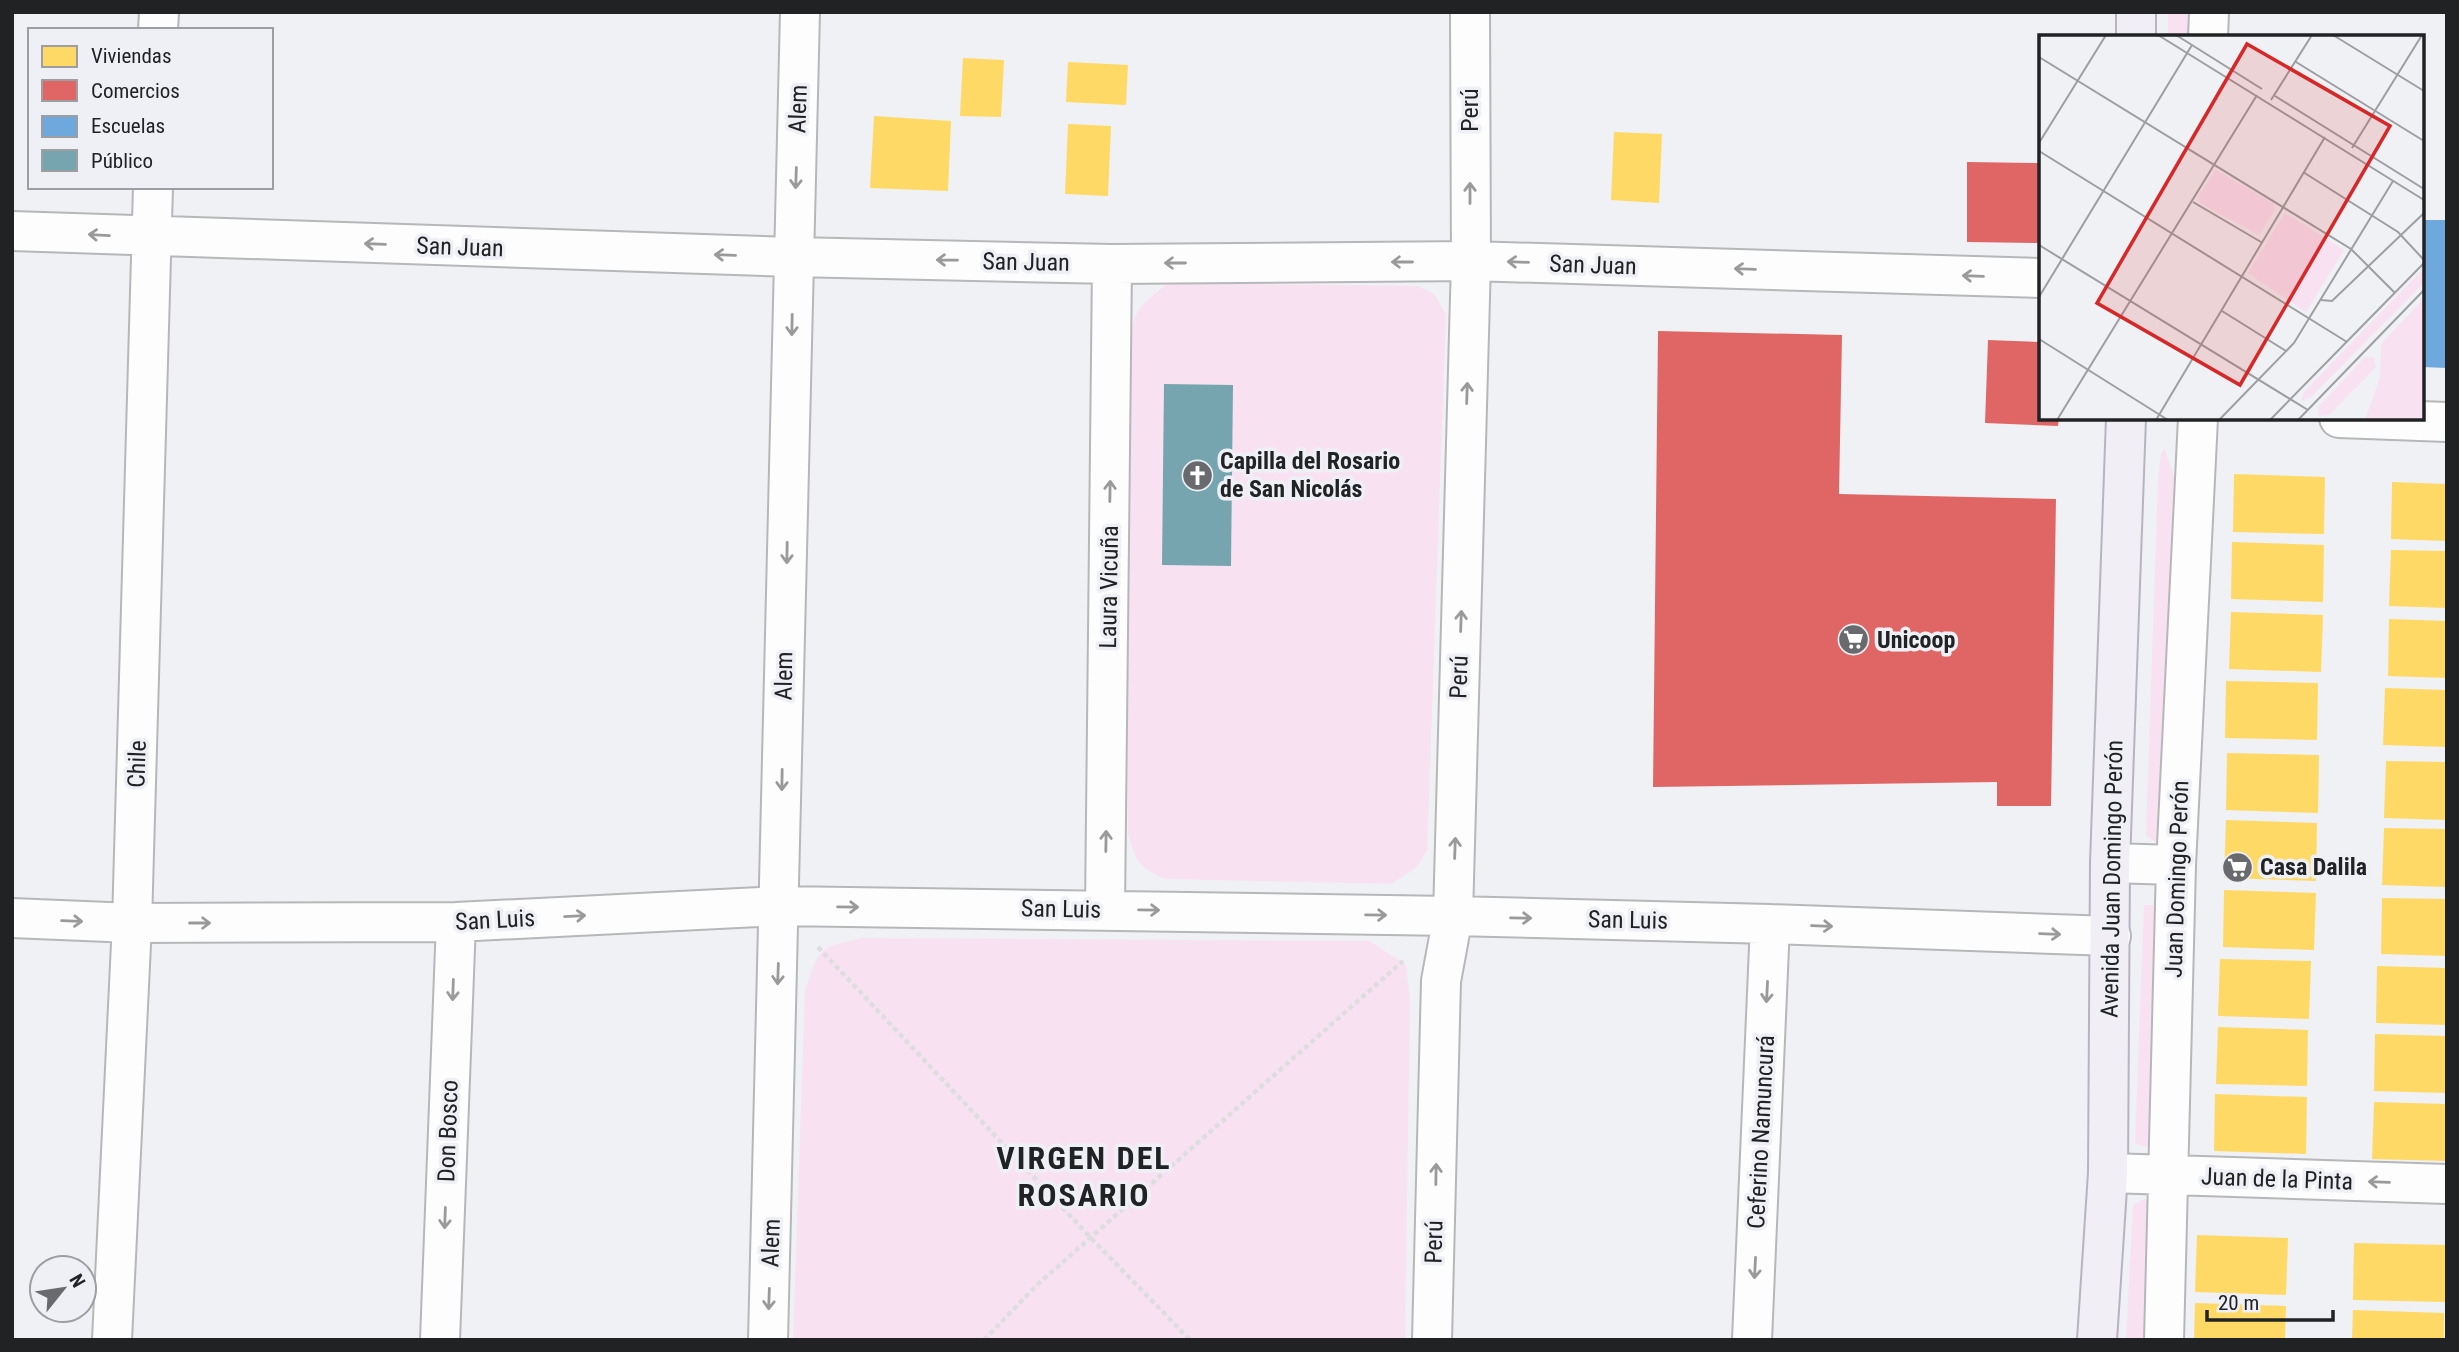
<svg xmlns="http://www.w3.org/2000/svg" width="2459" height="1352" viewBox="0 0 2459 1352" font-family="'Roboto Condensed',sans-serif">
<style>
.green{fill:#f8e2f2}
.homes{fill:#ffd966}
.shops{fill:#e06666}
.schools{fill:#6fa8dc}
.public{fill:#76a5af}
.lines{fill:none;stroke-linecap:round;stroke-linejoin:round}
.minor-casing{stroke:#b6b7b9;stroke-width:42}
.major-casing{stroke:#b8b3c1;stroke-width:42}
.path{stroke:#ddddde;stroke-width:4.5;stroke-dasharray:5 3.5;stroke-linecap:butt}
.minor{stroke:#fdfdfd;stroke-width:38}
.major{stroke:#f1eef5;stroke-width:38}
.oneway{stroke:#9a9a9b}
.labels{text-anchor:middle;stroke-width:7;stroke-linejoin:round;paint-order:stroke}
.street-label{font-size:24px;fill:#212224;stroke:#eef0f6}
.poi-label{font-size:24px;font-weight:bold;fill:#212224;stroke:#eef0f6;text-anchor:start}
.district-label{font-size:32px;font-weight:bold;letter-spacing:2px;fill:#212224;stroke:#eef0f6}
.inset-road{fill:none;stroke:#9d9ea1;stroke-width:2}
.view{fill:#d62828;fill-opacity:0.15;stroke:#d62828;stroke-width:3.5}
.inset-edge{fill:none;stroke:#212224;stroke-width:3.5}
</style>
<rect width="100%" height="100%" fill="#f0f1f4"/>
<path class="green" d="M 2168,12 L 2189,12 L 2189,37 L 2168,37 Z
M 1169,283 L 1418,286 L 1434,294 L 1446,314 L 1427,851 L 1416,868 L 1391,884 L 1165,879 C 1139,868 1136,861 1128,834 L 1127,350 C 1134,311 1137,306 1169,283 Z
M 2164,448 L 2174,475 L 2167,833 L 2155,842 L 2146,835 L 2158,480 L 2161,454 Z
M 2144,905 L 2164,906 L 2154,1146 L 2146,1147 L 2135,1143 Z
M 863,938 L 1370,941 L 1406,965 L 1410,1000 L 1405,1340 L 793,1340 L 805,991 C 820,947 817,948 863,938 Z
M 2144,1199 L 2149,1201 L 2148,1340 L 2126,1340 L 2133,1205 Z"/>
<path class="homes" d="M 963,58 L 1004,60 L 1001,117 L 960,116 Z
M 1068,62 L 1128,65 L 1126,105 L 1066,102 Z
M 874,116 L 951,121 L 948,191 L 870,188 Z
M 1068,124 L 1111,126 L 1108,196 L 1065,194 Z
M 1614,132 L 1662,134 L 1659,203 L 1611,200 Z
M 2234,474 L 2325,477 L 2324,534 L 2233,532 Z
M 2392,482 L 2447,484 L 2447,541 L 2391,539 Z
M 2232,542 L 2324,545 L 2323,602 L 2231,599 Z
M 2391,550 L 2447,551 L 2447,608 L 2389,606 Z
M 2231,612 L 2323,615 L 2321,672 L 2229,669 Z
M 2389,619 L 2447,621 L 2447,678 L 2388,676 Z
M 2226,681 L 2318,683 L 2317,740 L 2225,738 Z
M 2385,688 L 2447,690 L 2447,747 L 2383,745 Z
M 2227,753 L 2319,755 L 2318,813 L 2226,810 Z
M 2386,761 L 2447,762 L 2447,820 L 2384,818 Z
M 2226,820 L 2317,823 L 2316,881 L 2224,878 Z
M 2384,828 L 2447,829 L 2447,887 L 2382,885 Z
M 2224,890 L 2316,893 L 2314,950 L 2223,947 Z
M 2382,898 L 2447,899 L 2447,956 L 2381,954 Z
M 2220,959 L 2311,961 L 2309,1019 L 2218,1016 Z
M 2377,966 L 2447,968 L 2447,1025 L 2376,1023 Z
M 2218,1027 L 2308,1030 L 2307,1086 L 2216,1084 Z
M 2375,1034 L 2447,1036 L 2447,1093 L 2374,1091 Z
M 2215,1094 L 2307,1097 L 2306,1154 L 2214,1151 Z
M 2374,1102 L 2447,1104 L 2447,1161 L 2372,1159 Z
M 2197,1235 L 2288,1238 L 2286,1295 L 2195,1292 Z
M 2354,1243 L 2446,1245 L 2445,1302 L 2353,1300 Z
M 2195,1303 L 2286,1306 L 2285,1340 L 2194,1340 Z
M 2353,1310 L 2444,1313 L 2444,1340 L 2352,1340 Z"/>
<path class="shops" d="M 1967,162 L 2041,163 L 2041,240 L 2037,243 L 1967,242 Z
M 1658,331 L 1842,335 L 1839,494 L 2056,499 L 2051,806 L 1997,806 L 1997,782 L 1653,787 Z
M 1988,340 L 2041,342 L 2041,418 L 2059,418 L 2058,426 L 1985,423 Z"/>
<path class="schools" d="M 2422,220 L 2447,220 L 2447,368 L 2422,367 Z"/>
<path class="public" d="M 1164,384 L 1233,385 L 1231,566 L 1162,565 Z"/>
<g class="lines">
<defs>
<path id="minor" d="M 158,30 L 159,12
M 2208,37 L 2209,12
M 12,231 L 793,257 L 1112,264 L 1471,261 L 2041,278
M 2339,418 L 2447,422
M 2110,863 L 2176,865
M 1105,909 L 1112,264
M 12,918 L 132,923 L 456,922 L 780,906 L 1453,916 L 1770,924 L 2111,936
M 2108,1173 L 2447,1184
M 112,1340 L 132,923 L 153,187
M 440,1340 L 456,922
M 768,1340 L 800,12
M 1432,1340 L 1441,981 L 1453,916 L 1471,261 L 1470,12
M 1752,1340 L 1770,924
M 2164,1340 L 2176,865 L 2198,418"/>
<path id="major" d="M 2136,37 L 2136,12
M 2097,1340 L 2108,1173 L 2110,863 L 2126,418"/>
</defs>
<use href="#minor" class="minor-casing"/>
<use href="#major" class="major-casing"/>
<path class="path" d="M 818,947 L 1092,1239 L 1190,1340
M 984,1340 L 1037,1285 L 1403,961"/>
<use href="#minor" class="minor"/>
<use href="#major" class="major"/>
</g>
<defs><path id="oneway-shaft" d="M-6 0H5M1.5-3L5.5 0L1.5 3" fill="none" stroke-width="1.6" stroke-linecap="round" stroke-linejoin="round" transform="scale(1.75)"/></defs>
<g class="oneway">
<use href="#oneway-shaft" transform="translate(796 178) rotate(92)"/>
<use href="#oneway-shaft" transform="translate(1470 193) rotate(-90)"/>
<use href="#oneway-shaft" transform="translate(99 235) rotate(-177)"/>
<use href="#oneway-shaft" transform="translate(375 244) rotate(-178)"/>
<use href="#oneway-shaft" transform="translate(725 255) rotate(-178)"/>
<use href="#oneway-shaft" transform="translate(947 260) rotate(-179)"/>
<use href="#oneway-shaft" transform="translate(1402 262) rotate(180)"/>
<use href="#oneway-shaft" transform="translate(1518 262) rotate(-178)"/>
<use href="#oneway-shaft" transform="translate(1175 263) rotate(180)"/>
<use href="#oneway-shaft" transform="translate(1745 269) rotate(-178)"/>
<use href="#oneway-shaft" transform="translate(1973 276) rotate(-178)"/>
<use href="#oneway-shaft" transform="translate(792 325) rotate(91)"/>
<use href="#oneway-shaft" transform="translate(1467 393) rotate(-88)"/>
<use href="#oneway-shaft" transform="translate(1110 491) rotate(-89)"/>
<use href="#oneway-shaft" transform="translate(787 553) rotate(91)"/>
<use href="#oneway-shaft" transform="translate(1461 621) rotate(-88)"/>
<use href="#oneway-shaft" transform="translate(782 780) rotate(91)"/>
<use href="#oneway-shaft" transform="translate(1106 841) rotate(-89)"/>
<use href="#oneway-shaft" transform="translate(1455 848) rotate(-88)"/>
<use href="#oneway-shaft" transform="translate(848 907) rotate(1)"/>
<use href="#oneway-shaft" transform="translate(1149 910) rotate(1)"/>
<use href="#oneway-shaft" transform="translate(1376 915) rotate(1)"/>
<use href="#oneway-shaft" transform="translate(575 916) rotate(-3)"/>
<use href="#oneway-shaft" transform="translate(1521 918) rotate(1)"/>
<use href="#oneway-shaft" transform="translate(72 921) rotate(2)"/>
<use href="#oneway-shaft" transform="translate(200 923)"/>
<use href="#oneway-shaft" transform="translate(1822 926) rotate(2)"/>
<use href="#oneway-shaft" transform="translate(2050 934) rotate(2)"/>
<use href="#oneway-shaft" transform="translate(778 974) rotate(92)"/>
<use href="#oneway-shaft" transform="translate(453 990) rotate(92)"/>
<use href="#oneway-shaft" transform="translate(1767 992) rotate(93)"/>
<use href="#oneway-shaft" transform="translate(1436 1174) rotate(-89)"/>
<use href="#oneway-shaft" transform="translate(2379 1182) rotate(-178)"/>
<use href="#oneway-shaft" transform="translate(445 1218) rotate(92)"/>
<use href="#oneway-shaft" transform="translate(1755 1268) rotate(93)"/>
<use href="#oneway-shaft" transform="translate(769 1299) rotate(92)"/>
</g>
<defs>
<symbol id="church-disc" viewBox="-11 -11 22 22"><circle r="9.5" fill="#696a6d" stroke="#eef0f6"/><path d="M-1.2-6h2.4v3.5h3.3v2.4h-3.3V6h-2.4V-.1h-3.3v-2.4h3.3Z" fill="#fff"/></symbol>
<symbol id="supermarket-disc" viewBox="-11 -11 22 22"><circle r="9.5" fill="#696a6d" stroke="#eef0f6"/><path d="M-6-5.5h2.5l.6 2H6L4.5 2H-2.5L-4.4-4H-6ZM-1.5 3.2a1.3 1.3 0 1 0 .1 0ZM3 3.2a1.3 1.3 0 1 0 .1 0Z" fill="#fff"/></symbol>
</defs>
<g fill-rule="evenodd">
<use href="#church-disc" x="1180" y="458" width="35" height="35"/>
<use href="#supermarket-disc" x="1836" y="622" width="35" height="35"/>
<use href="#supermarket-disc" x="2220" y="850" width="35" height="35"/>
</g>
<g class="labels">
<g class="street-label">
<text transform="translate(798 109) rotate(-88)" y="8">Alem</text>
<text transform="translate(1470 110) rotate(-90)" y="8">Perú</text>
<text transform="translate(460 247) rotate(2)" y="8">San Juan</text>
<text transform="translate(1026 262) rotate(1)" y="8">San Juan</text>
<text transform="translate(1593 265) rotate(2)" y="8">San Juan</text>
<text transform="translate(1109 587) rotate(-89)" y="8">Laura Vicuña</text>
<text transform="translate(784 676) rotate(-89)" y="8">Alem</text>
<text transform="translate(1459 677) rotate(-88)" y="8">Perú</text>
<text transform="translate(137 764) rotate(-88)" y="8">Chile</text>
<text transform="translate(2112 879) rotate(-89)" y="8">Avenida Juan Domingo Perón</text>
<text transform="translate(2177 879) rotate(-88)" y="8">Juan Domingo Perón</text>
<text transform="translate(1061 909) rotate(1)" y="8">San Luis</text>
<text transform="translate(495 920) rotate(-3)" y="8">San Luis</text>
<text transform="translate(1628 920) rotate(1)" y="8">San Luis</text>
<text transform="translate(448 1131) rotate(-88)" y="8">Don Bosco</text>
<text transform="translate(1761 1132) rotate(-87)" y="8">Ceferino Namuncurá</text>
<text transform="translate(2277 1179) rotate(2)" y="8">Juan de la Pinta</text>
<text transform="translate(1434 1242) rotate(-89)" y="8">Perú</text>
<text transform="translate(771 1243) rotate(-88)" y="8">Alem</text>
</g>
<g class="poi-label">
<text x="1220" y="469">Capilla del Rosario<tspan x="1220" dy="28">de San Nicolás</tspan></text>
<text x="1877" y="648">Unicoop</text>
<text x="2260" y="875">Casa Dalila</text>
</g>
<g class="district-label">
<text x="1084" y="1169">VIRGEN DEL<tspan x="1084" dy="37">ROSARIO</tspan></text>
</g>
</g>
<g transform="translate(2039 35)">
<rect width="385" height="385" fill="#f0f1f4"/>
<path d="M 177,135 L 235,169 L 236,175 L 220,200 L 161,168 L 159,162 ZM 246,178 L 305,215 L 267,277 L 209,238 ZM 385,233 L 385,248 L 272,362 L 262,366 L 265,357 ZM 385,263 L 385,385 L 326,385 L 341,343 L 342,309 ZM 326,322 L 335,323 L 337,332 L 290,380 L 280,381 L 279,372 Z" fill="#f8e2f2"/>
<path class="inset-road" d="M 119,0 L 385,165M 137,0 L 223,54M 294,0 L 385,56M 0,22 L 312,214 L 356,258M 257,27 L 385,106M 236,61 L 385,154M 232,65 L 273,0M 0,108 L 67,0M 313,113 L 383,0M 0,116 L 308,307M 264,137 L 359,197 L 385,225M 154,167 L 222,207M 0,210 L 269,375M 0,262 L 153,10M 282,265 L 293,266 L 385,178M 183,276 L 247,316M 0,304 L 129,385M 18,385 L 218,60M 117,385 L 286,102M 180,385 L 255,308 L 354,146M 231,385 L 385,228M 259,385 L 385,255"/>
<path class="view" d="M 208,9 L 351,91 L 201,350 L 58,268 Z"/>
<rect width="385" height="385" class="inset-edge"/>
</g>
<rect width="2459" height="1352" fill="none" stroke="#212224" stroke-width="28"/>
<rect x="28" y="28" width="245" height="161" fill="#eef0f6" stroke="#9c9ea2" stroke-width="2"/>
<rect x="42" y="46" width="35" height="21" fill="#ffd966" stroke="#9c9ea2" stroke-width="2"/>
<text x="91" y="63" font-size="21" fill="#212224">Viviendas</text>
<rect x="42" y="80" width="35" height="21" fill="#e06666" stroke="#9c9ea2" stroke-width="2"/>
<text x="91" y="98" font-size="21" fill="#212224">Comercios</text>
<rect x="42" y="116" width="35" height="21" fill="#6fa8dc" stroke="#9c9ea2" stroke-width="2"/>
<text x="91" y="133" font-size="21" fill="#212224">Escuelas</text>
<rect x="42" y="150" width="35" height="21" fill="#76a5af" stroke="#9c9ea2" stroke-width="2"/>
<text x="91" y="168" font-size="21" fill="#212224">Público</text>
<g transform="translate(63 1289) rotate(60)"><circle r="33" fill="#eef0f6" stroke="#9c9ea2" stroke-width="2"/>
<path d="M0-5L12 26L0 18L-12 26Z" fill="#696a6d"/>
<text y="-10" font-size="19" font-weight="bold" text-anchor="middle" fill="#212224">N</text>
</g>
<path d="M2207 1310v10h126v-10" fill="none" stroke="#212224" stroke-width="3.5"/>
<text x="2218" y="1310" font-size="21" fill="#212224" stroke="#eef0f6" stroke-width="5" paint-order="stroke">20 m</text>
</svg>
